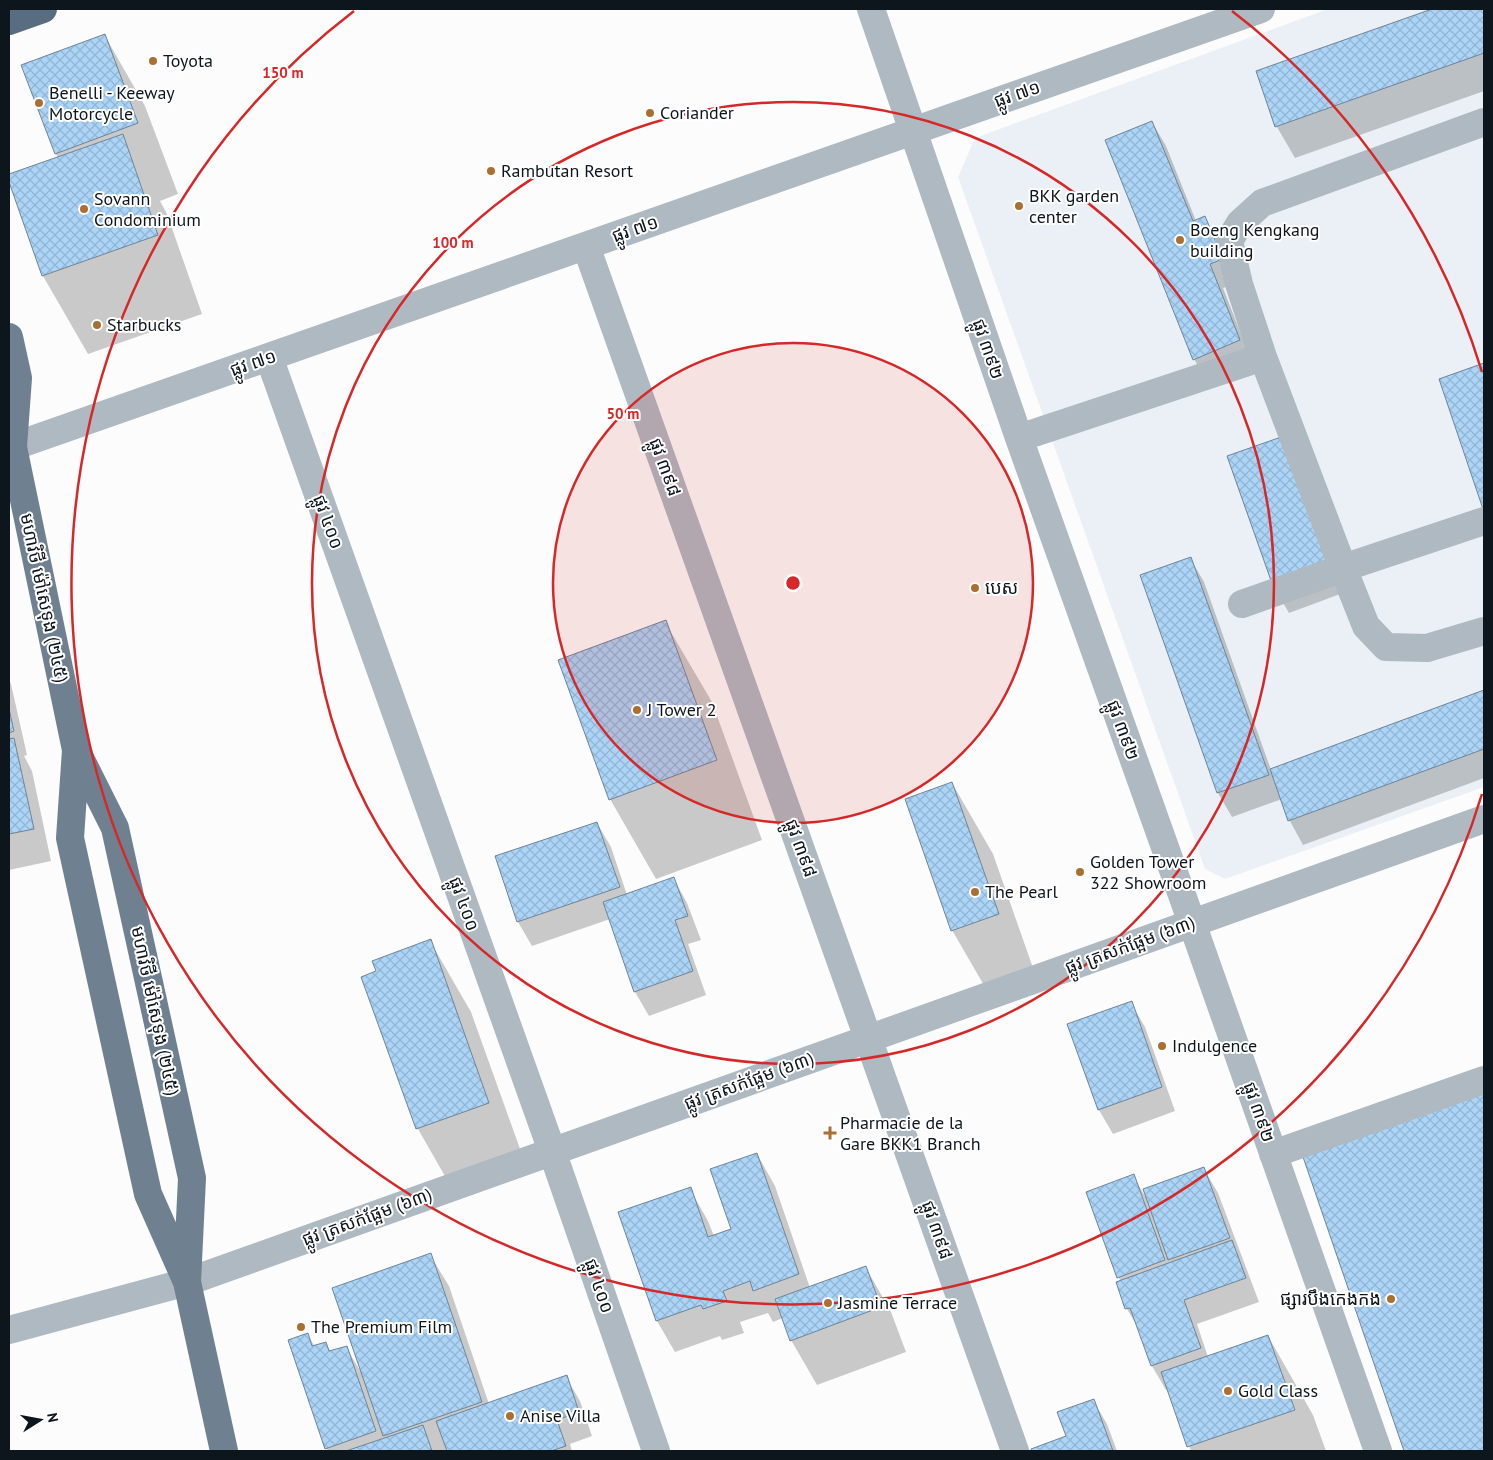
<svg xmlns="http://www.w3.org/2000/svg" width="1493" height="1460" viewBox="0 0 1493 1460" font-family="'PT Sans','Noto Sans Khmer',sans-serif">
<style>
.built{fill:#eaf0f5}
.shadow{fill:#0003}
.building{fill:url(#building-cross-hatch);stroke:#6f8497}
.lines{fill:none;stroke-linecap:round;stroke-linejoin:round}
.minor{stroke:#afb9c2;stroke-width:28}
.major{stroke:#6f8190;stroke-width:28}
.highway{stroke:#586d7f;stroke-width:28}
.ring{fill:none;stroke:#d62828;stroke-width:2.5}
.poi-dot{fill:#ab6f31;stroke:#fff;stroke-width:2}
.labels{text-anchor:middle;stroke-width:4;stroke-linejoin:round;paint-order:stroke}
.poi-label{font-size:18px;fill:#0e161d;stroke:#fff;text-anchor:start}
.street-label{font-size:18px;fill:#0e161d;stroke:#fff}
.centre{fill:#d62828;stroke:#fff;stroke-width:2.5}
.ring-label{font-size:15px;text-anchor:middle;font-weight:bold;fill:#d62828;stroke:#fff;stroke-width:4;stroke-linejoin:round;paint-order:stroke}
</style>
<defs>
<pattern id="building-cross-hatch" width="8" height="8" patternUnits="userSpaceOnUse" patternTransform="scale(1.25)"><rect width="8" height="8" fill="#abd4f7"/><path d="M0 0l8 8M0 8l8-8" fill="none" stroke="#92b5d3"/></pattern>
</defs>
<rect width="100%" height="100%" fill="#fcfcfc"/>
<path class="built" d="M 1328,9 L 1484,9 L 1484,787 L 1225,879 L 1205,869 L 958,177 L 975,138 Z"/>
<path class="shadow" d="M 1435,9 L 1484,9 L 1484,91 L 1295,158 L 1277,127 L 1257,72 Z
M 105,36 L 145,106 L 178,194 L 160,201 L 167,214 L 202,314 L 88,354 L 43,276 L 9,175 L 58,158 L 56,154 Z
M 1152,122 L 1166,146 L 1196,221 L 1205,218 L 1219,242 L 1236,283 L 1223,288 L 1253,365 L 1208,383 L 1194,359 Z
M 1484,364 L 1484,509 L 1440,379 Z
M 1228,457 L 1343,593 L 1289,613 L 1275,589 Z
M 1190,558 L 1204,582 L 1271,770 L 1484,692 L 1484,778 L 1303,845 L 1290,821 L 1282,799 L 1232,817 L 1218,793 L 1141,576 Z
M 665,622 L 712,702 L 762,840 L 656,879 L 610,799 Z
M 9,680 L 11,684 L 27,755 L 24,756 L 32,771 L 51,861 L 9,870 Z
M 952,783 L 993,854 L 1039,985 L 993,1001 L 952,930 Z
M 597,823 L 611,847 L 627,895 L 674,879 L 687,903 L 701,940 L 688,944 L 706,995 L 649,1016 L 635,992 L 610,919 L 532,946 L 518,922 Z
M 430,941 L 471,1012 L 529,1174 L 458,1199 L 418,1129 L 363,978 L 377,972 Z
M 1131,1003 L 1145,1027 L 1175,1111 L 1113,1134 L 1099,1110 L 1069,1025 Z
M 1484,1090 L 1484,1451 L 1405,1451 L 1303,1154 Z
M 757,1154 L 775,1186 L 810,1288 L 866,1268 L 891,1312 L 906,1352 L 817,1385 L 791,1340 L 783,1318 L 773,1322 L 768,1313 L 740,1322 L 744,1333 L 722,1340 L 720,1336 L 675,1352 L 657,1321 L 620,1213 L 690,1189 L 708,1221 L 714,1236 L 732,1230 Z
M 1204,1169 L 1218,1193 L 1259,1302 L 1197,1324 L 1208,1357 L 1268,1336 L 1313,1415 L 1326,1451 L 1191,1451 L 1169,1389 L 1166,1390 L 1152,1366 L 1141,1333 L 1127,1309 L 1121,1281 L 1118,1277 L 1133,1176 L 1145,1196 Z
M 430,1255 L 449,1286 L 489,1404 L 566,1377 L 580,1401 L 592,1436 L 570,1444 L 572,1451 L 328,1451 L 326,1448 L 308,1335 L 315,1347 L 326,1344 L 331,1352 L 346,1347 L 362,1374 Z
M 1093,1400 L 1107,1424 L 1117,1451 L 1033,1451 L 1033,1449 L 1067,1437 Z"/>
<path class="building" d="M 1432,9 L 1484,9 L 1484,53 L 1275,127 L 1256,71 Z
M 105,34 L 138,123 L 55,154 L 21,65 Z
M 1152,121 L 1193,221 L 1205,216 L 1223,259 L 1210,264 L 1240,340 L 1193,360 L 1105,140 Z
M 123,134 L 158,235 L 42,276 L 9,182 L 9,174 Z
M 1484,363 L 1484,512 L 1439,379 Z
M 1284,436 L 1330,569 L 1274,589 L 1227,456 Z
M 1191,557 L 1269,775 L 1217,793 L 1140,575 Z
M 666,620 L 717,760 L 609,800 L 558,660 Z
M 1484,690 L 1484,749 L 1288,821 L 1270,769 Z
M 9,709 L 14,731 L 9,733 Z
M 14,738 L 34,829 L 9,834 L 9,739 Z
M 952,782 L 999,914 L 951,931 L 905,799 Z
M 597,822 L 620,887 L 517,922 L 495,856 Z
M 674,877 L 688,916 L 675,920 L 693,971 L 634,992 L 603,902 Z
M 431,939 L 489,1103 L 416,1129 L 361,977 L 376,971 L 372,961 Z
M 1132,1001 L 1162,1087 L 1098,1110 L 1067,1024 Z
M 1484,1089 L 1484,1451 L 1404,1451 L 1302,1154 Z
M 757,1153 L 799,1274 L 753,1291 L 750,1281 L 723,1291 L 727,1301 L 703,1309 L 701,1305 L 656,1321 L 618,1212 L 691,1187 L 708,1237 L 731,1229 L 710,1169 Z
M 1204,1167 L 1230,1238 L 1168,1260 L 1143,1189 Z
M 1134,1174 L 1165,1260 L 1117,1278 L 1086,1192 Z
M 1232,1240 L 1246,1278 L 1184,1300 L 1201,1348 L 1151,1366 L 1130,1308 L 1125,1309 L 1116,1282 Z
M 431,1253 L 482,1402 L 383,1436 L 332,1288 Z
M 866,1266 L 881,1307 L 790,1341 L 775,1299 Z
M 308,1333 L 312,1346 L 326,1342 L 329,1351 L 347,1346 L 376,1431 L 325,1449 L 288,1340 Z
M 1268,1335 L 1295,1410 L 1187,1447 L 1161,1372 Z
M 567,1375 L 579,1412 L 557,1420 L 566,1446 L 551,1451 L 447,1451 L 436,1421 Z
M 1094,1399 L 1113,1451 L 1032,1451 L 1031,1449 L 1066,1436 L 1057,1412 Z
M 423,1425 L 432,1451 L 346,1451 Z"/>
<g class="lines">
<path class="minor" d="M 871,9 L 1019,438 L 1192,923 L 1378,1451
M 586,246 L 1015,1451
M 269,357 L 552,1151 L 656,1451
M 1263,357 L 1343,568 L 1366,626 L 1386,647 L 1427,648 L 1484,631
M 1019,438 L 1263,357 L 1239,284 L 1229,241 L 1240,223 L 1262,203 L 1484,122
M 9,448 L 1261,9
M 1242,604 L 1343,568 L 1484,521
M 1273,1154 L 1484,1080
M 9,1330 L 187,1282 L 1484,819"/>
<path class="major" d="M 9,337 L 18,378 L 13,447 L 76,750 L 115,828 L 192,1178 L 187,1282
M 76,750 L 70,838 L 148,1194 L 187,1282 L 224,1451"/>
<path class="highway" d="M 9,21 L 43,9"/>
</g>
<circle cx="793" cy="583" r="240" fill="#d62828" fill-opacity=".12"/>
<g class="ring">
<circle cx="793" cy="583" r="240"/>
<circle cx="793" cy="583" r="481"/>
<path d="M1482 794A721 721 0 1 1 354 11M1232 11A721 721 0 0 1 1482 372"/>
</g>
<g class="poi-dot">
<circle cx="153" cy="61" r="5"/>
<circle cx="39" cy="103" r="5"/>
<circle cx="650" cy="113" r="5"/>
<circle cx="491" cy="171" r="5"/>
<circle cx="1019" cy="206" r="5"/>
<circle cx="84" cy="209" r="5"/>
<circle cx="1180" cy="240" r="5"/>
<circle cx="97" cy="325" r="5"/>
<circle cx="975" cy="588" r="5"/>
<circle cx="637" cy="710" r="5"/>
<circle cx="1080" cy="872" r="5"/>
<circle cx="975" cy="892" r="5"/>
<circle cx="1162" cy="1046" r="5"/>
<path d="M827.5 1125.5h5v5h5v5h-5v5h-5v-5h-5v-5h5z"/>
<circle cx="1391" cy="1299" r="5"/>
<circle cx="828" cy="1303" r="5"/>
<circle cx="301" cy="1327" r="5"/>
<circle cx="1228" cy="1391" r="5"/>
<circle cx="510" cy="1416" r="5"/>
</g>
<g class="labels">
<g class="poi-label">
<text x="163" y="67">Toyota</text>
<text x="49" y="99">Benelli - Keeway<tspan x="49" dy="21">Motorcycle</tspan></text>
<text x="660" y="119">Coriander</text>
<text x="501" y="177">Rambutan Resort</text>
<text x="1029" y="202">BKK garden<tspan x="1029" dy="21">center</tspan></text>
<text x="94" y="205">Sovann<tspan x="94" dy="21">Condominium</tspan></text>
<text x="1190" y="236">Boeng Kengkang<tspan x="1190" dy="21">building</tspan></text>
<text x="107" y="331">Starbucks</text>
<text x="985" y="594">បេស</text>
<text x="647" y="716">J Tower 2</text>
<text x="1090" y="868">Golden Tower<tspan x="1090" dy="21">322 Showroom</tspan></text>
<text x="985" y="898">The Pearl</text>
<text x="1172" y="1052">Indulgence</text>
<text x="840" y="1129">Pharmacie de la<tspan x="840" dy="21">Gare BKK1 Branch</tspan></text>
<text x="1381" y="1305" text-anchor="end">ផ្សារបឹងកេងកង</text>
<text x="838" y="1309">Jasmine Terrace</text>
<text x="311" y="1333">The Premium Film</text>
<text x="1238" y="1397">Gold Class</text>
<text x="520" y="1422">Anise Villa</text>
</g>
<g class="street-label">
<text transform="translate(1017 94) rotate(-19)" y="6">ផ្លូវ ៧១</text>
<text transform="translate(635 229) rotate(-19)" y="6">ផ្លូវ ៧១</text>
<text transform="translate(988 349) rotate(71)" y="6">ផ្លូវ ៣៩២</text>
<text transform="translate(253 363) rotate(-19)" y="6">ផ្លូវ ៧១</text>
<text transform="translate(665 467) rotate(70)" y="6">ផ្លូវ ៣៩៨</text>
<text transform="translate(328 522) rotate(70)" y="6">ផ្លូវ ៤០០</text>
<text transform="translate(44 598) rotate(78)" y="6">មហាវិថី ម៉ៅសេទុង (២៤៥)</text>
<text transform="translate(1123 730) rotate(70)" y="6">ផ្លូវ ៣៩២</text>
<text transform="translate(801 848) rotate(70)" y="6">ផ្លូវ ៣៩៨</text>
<text transform="translate(464 904) rotate(70)" y="6">ផ្លូវ ៤០០</text>
<text transform="translate(1130 945) rotate(-20)" y="6">ផ្លូវ ត្រសក់ផ្អែម (៦៣)</text>
<text transform="translate(155 1011) rotate(78)" y="6">មហាវិថី ម៉ៅសេទុង (២៤៥)</text>
<text transform="translate(749 1081) rotate(-20)" y="6">ផ្លូវ ត្រសក់ផ្អែម (៦៣)</text>
<text transform="translate(1259 1112) rotate(71)" y="6">ផ្លូវ ៣៩២</text>
<text transform="translate(367 1217) rotate(-20)" y="6">ផ្លូវ ត្រសក់ផ្អែម (៦៣)</text>
<text transform="translate(937 1230) rotate(71)" y="6">ផ្លូវ ៣៩៨</text>
<text transform="translate(599 1286) rotate(71)" y="6">ផ្លូវ ៤០០</text>
</g>
</g>
<circle cx="793" cy="583" r="8" class="centre"/>
<g class="ring-label">
<text x="283" y="78">150 m</text>
<text x="453" y="248">100 m</text>
<text x="623" y="419">50 m</text>
</g>
<rect width="1493" height="1460" fill="none" stroke="#0e161d" stroke-width="20"/>
<g transform="translate(40 1420) rotate(79)" stroke="#ffffff" stroke-width="4" paint-order="stroke">
<path d="M0-4L9 19L0 12L-9 19Z" fill="#0e161d"/>
<text y="-8" font-size="14" font-weight="bold" text-anchor="middle" fill="#0e161d">N</text>
</g>
</svg>
